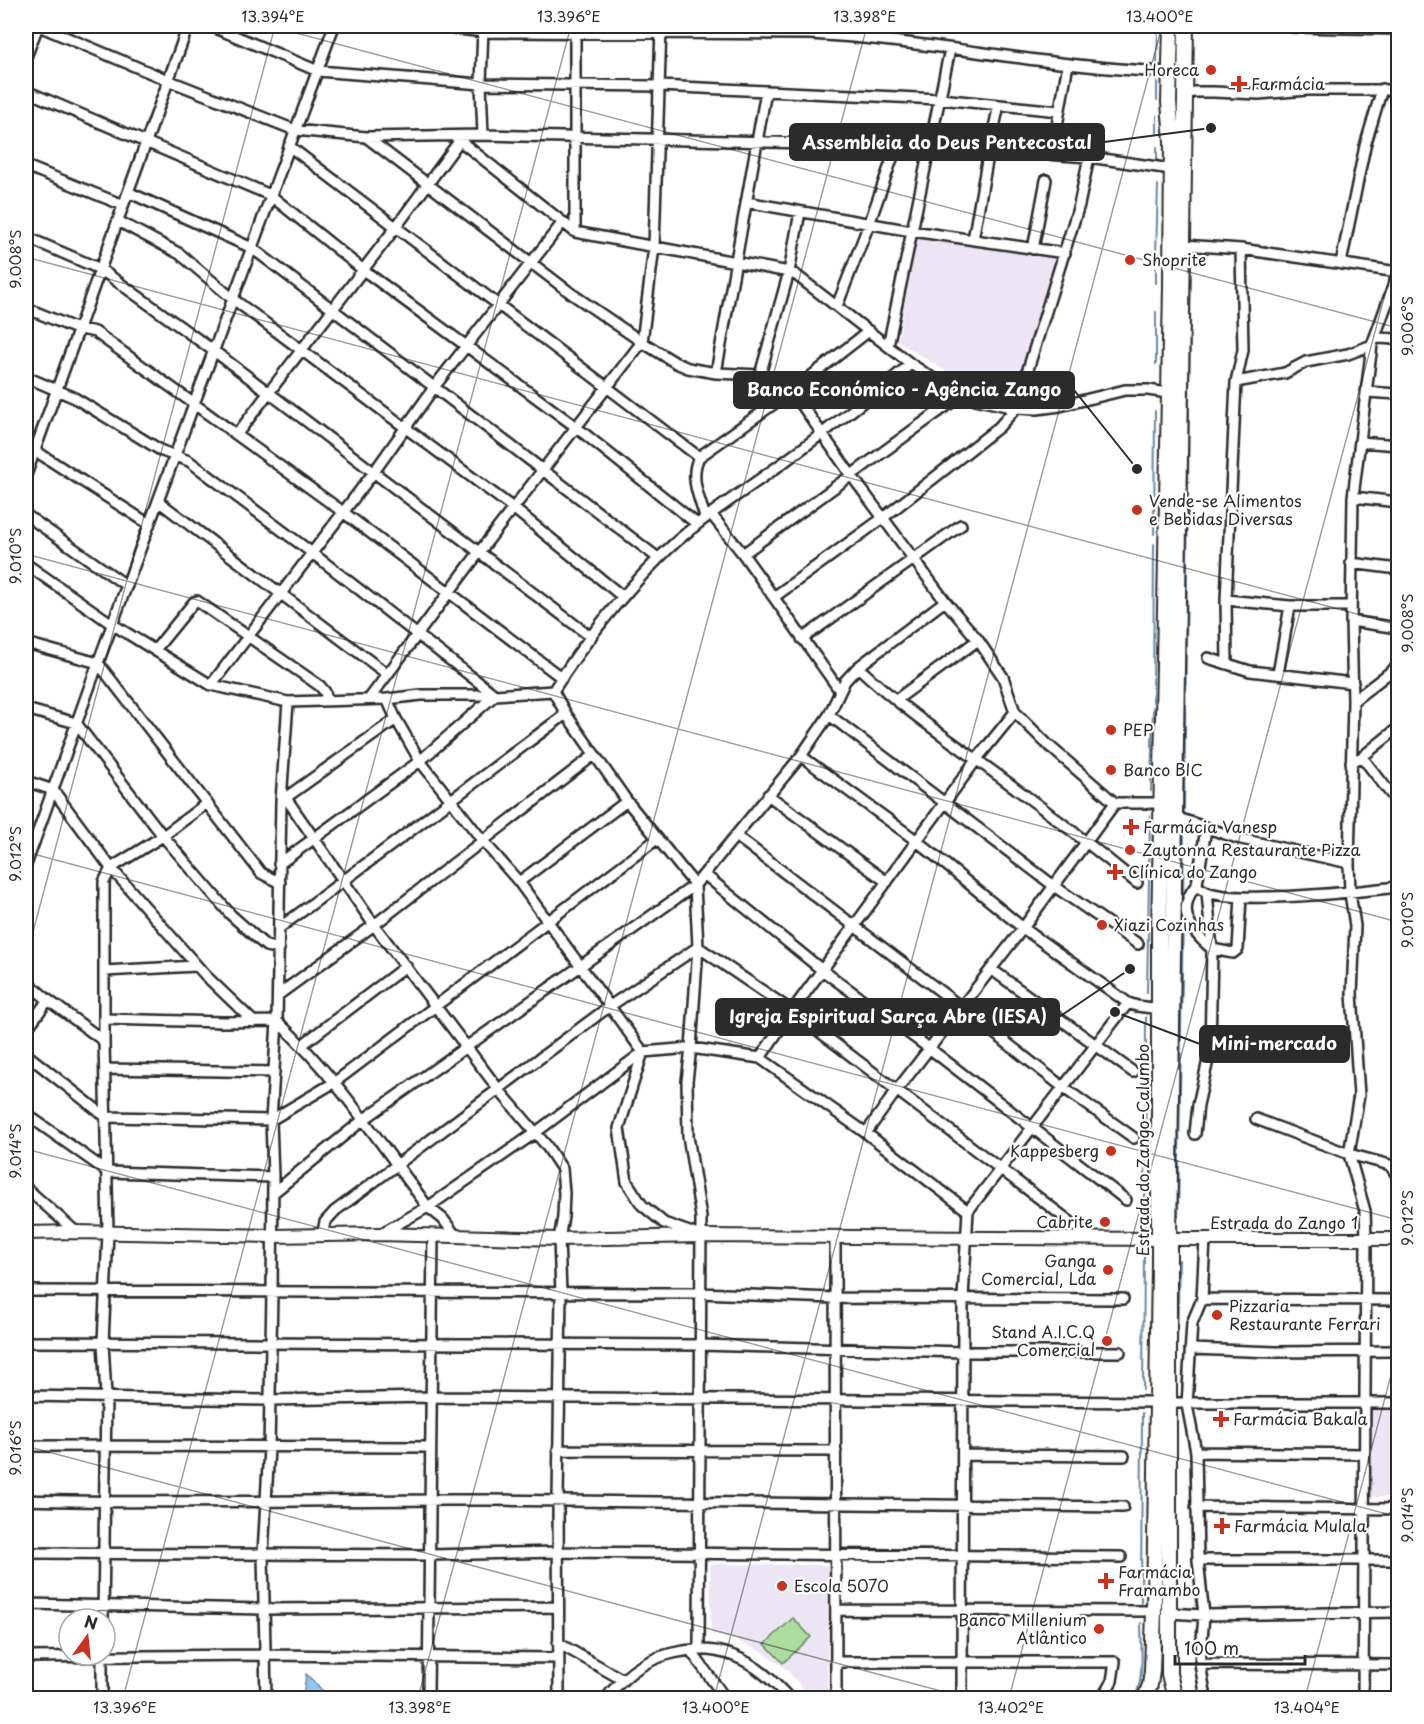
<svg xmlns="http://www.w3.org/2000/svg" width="1424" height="1724" viewBox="0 0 1424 1724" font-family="'Playpen Sans',sans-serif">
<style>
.built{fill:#ece5f3}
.green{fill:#acdd9e;stroke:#6c8464;stroke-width:1.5}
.water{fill:#93c6f0;stroke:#6988a1;stroke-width:1.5}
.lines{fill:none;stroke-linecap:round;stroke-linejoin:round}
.stream{stroke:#6988a1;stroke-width:2}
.street-casing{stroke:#2b2b2b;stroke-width:14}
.secondary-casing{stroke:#2b2b2b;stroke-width:16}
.primary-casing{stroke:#2b2b2b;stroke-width:18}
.street{stroke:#fff;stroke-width:9}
.secondary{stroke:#fff;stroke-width:12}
.primary{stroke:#fff;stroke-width:14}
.ticks{fill:none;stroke:#2b2b2b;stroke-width:1.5;stroke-opacity:0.45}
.poi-dot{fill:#c8321e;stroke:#fff;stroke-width:2}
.labels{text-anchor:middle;stroke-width:4.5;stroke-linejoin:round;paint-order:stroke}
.poi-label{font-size:16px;fill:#2b2b2b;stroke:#fff;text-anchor:start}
.street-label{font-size:16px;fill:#2b2b2b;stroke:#fff}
.leader{fill:none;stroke:#2b2b2b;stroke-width:2}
.callout-dot{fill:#2b2b2b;stroke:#fff;stroke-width:2}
.callout{fill:#2b2b2b;stroke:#2b2b2b;stroke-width:2}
.callout-label{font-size:18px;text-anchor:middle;font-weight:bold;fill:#fff}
.neatline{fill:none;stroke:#2b2b2b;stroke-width:2}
.ticks-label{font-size:15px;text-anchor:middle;fill:#2b2b2b}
</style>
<rect width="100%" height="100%" fill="#fff"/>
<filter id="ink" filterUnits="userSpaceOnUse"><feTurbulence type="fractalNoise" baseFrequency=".0167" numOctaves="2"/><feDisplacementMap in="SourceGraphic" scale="12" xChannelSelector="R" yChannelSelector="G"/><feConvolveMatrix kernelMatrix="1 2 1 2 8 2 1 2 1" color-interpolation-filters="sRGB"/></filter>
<g filter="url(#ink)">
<path class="built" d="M 917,239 L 1059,258 L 1016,394 L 972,388 L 898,341 Z
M 1371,1408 L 1398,1408 L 1398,1497 L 1372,1497 Z
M 710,1564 L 828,1565 L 827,1691 L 805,1691 L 786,1669 L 763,1652 L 737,1641 L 711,1634 Z"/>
<path class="green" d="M 793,1618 L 811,1637 L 783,1663 L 765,1644 Z"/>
<path class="water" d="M 306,1674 L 330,1698 L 303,1698 Z"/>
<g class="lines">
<path class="stream" d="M 1157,63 L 1158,26
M 1157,81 L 1157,100
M 1191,117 L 1192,97
M 1157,133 L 1157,116
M 1157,147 L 1157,162
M 1156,254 L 1158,185
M 1156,283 L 1156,268
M 1156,312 L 1156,364
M 1154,534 L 1155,411
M 1153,702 L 1154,544
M 1151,791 L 1153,707
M 1184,813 L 1191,253
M 1183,902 L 1184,830
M 1147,993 L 1150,815
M 1178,1217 L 1183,914
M 1145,1227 L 1146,1017
M 1143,1390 L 1144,1251
M 1176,1394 L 1179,1260
M 1176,1510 L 1177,1411
M 1141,1605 L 1142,1413
M 1176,1649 L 1176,1676
M 1133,1698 C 1145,1687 1141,1640 1141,1623"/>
<defs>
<path id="street" d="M 39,26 L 170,81 L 295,130 L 366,137 L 483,135 L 929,146 L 1089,157 L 1171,169
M 211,26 L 318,71 L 481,84 L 659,86 L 940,99 L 1059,111
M 436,26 L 483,32 L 809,34 C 930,40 1049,68 1169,72
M 1292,26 L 1293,27 L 1398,29
M 26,57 L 38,26
M 26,91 L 270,195 L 362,269 L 576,427 L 697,524
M 1186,94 L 1194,92 L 1213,92 L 1259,94 L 1307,90 L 1398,90
M 483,135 L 481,84 L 483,27
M 454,136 L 575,232 L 789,272 L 796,275 L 911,364 L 960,396 L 1016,408 L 1037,409 L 1060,406 L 1125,390 L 1148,390 L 1168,393
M 366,137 L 572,294 L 642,342 L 676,363 L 688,368 L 716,373 L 760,375 L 781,381 L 792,391 L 851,475 L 945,601 L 978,640 L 1003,677 L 1015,712 L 1047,744 L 1115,803 L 1162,803
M 289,146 L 699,457
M 1052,154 L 1068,64
M 26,166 L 123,205
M 128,192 L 252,248 L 658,558
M 746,202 L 912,231 L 1065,253
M 118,221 L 180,254 L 233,299 L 513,508 L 623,597
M 575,232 L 575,26
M 26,237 L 100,269 L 214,351 L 591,637
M 973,240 L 989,150 L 999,105
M 1183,245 L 1241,249 L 1398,272
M 1033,249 L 1046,180
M 1341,263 L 1365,146 L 1382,89
M 837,306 L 869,224 L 897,145
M 26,308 L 72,327 L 95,332 L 343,512 L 562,678
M 1376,338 L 1398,339
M 888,346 L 950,49
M 716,373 L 766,91
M 760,375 L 789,272 L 800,212
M 26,377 L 73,397 L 162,451 L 189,461 L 311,552 L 495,695 L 420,761 L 279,864
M 1236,382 L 1285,373 L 1306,362 L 1348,354 L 1372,345
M 1367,392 L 1398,394
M 237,434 L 396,227 L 460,140
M 1360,442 L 1398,445
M 26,447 L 34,450 L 149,524
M 26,475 L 188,26
M 1353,497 L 1398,502
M 158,501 L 387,674
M 711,514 L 743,554 L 840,691
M 26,515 L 127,586
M 705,517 C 699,497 689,477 699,457 L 792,391 L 869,331
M 743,554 L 960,396
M 1351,563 L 1398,569
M 26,564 L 112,624 L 211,685 L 288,702 L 387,699 L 421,695 L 495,695 L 553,691
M 774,597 L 883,518 L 999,427 L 1016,408 L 1079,205 L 1089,157
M 1226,600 L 1236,382 L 1243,350 L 1241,249
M 1351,621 L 1398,628
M 802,639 L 961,525
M 26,643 L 98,663 L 261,873 L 280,883
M 155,650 L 194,602 L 197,601 L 320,686 L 325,692 L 327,700
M 1208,658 L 1250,671 L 1353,683
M 1227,664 L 1226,600 L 1290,606 L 1351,606
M 858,667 C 895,702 936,731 977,760 C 1031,799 1085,840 1137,883
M 1278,674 L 1290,606
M 211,685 L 374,472 L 435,386 L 563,222
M 553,691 L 566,714 L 627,801 L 695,885 L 698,947 L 691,1048 L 687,1081 L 688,1136 L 701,1217 L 699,1650
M 553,691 C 583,644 619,598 658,559 C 692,524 734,498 773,470 C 820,436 866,400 911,364
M 369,699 L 480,551 L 642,342 L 654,247 L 661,26
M 387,699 L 396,719 L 420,761 L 483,841 L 519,882 L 643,1052 L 619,1128 L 627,1182 L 642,1205 L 664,1223 L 695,1234
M 896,700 L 978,640
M 1353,701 L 1398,666
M 26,709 L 76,723 L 163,836 L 231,915 L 266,946 L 279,949
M 829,715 L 1054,886 L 1138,944
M 801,756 L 917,841 L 1023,928 L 1128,1003 L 1137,1006 L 1160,1009
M 1362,757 L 1398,728
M 1351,762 L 1362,757 L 1398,803
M 26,781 L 53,790 L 111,868 L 206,976 L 254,1022
M 768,795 L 887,882
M 286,798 L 374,925 L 499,1090 L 546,1145 L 562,1169 L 564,1193 L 563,1217 L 559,1239 L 561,1293 L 558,1500 L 559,1698
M 281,801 L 396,719
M 1175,817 L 1237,838 L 1349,863
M 1206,829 L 1197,884 C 1199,888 1198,888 1203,890 C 1229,906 1363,891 1398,887
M 736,836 L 961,1007 L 1064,1088 L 1134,1138
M 26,865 L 98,663 L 334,26
M 705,875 L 822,970 L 929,1048 L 1126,1200
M 519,882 L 627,801
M 1197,884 C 1175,910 1190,931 1212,949
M 1207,892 L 1212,949
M 279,928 C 376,858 470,785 566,714
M 991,969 L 1133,1072
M 104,971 L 196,966
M 26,981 L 48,1000 L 104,1041
M 278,995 L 374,925 L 594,755
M 104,1019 L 223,1022 L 277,1021 C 336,1076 380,1143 428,1207 L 443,1219 L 455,1235
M 26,1030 L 48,1000
M 302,1045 L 406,966
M 26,1054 L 106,1117 L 271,1120 L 335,1082 L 657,839
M 760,1058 L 792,1011 L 976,760 L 1015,712
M 105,1069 L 274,1072
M 26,1114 L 108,1172 L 273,1177
M 1256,1119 L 1349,1154 L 1390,1165 L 1398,1177
M 866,1133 L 897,1090 L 1023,928 L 1115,803
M 1195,1134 L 1198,1105 L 1210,1051 L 1212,949 L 1233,953 L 1238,949 L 1241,897
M 26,1188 L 76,1232
M 273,1193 L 363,1120 L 695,885 L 801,756 L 829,715 L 845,681 L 858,667 L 945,601
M 968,1211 L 1128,1003
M 380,1234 L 428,1207 L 535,1133 L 643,1052 L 691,1048 L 760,1058 L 866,1133 L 968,1211 L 963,1298 L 962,1698
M 322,1236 L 325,1222 L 335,1211 L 610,1006 L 698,947 L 792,1011 L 1093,1239
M 835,1237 L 836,1698
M 1205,1239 L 1202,1299 L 1192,1323 L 1187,1405 L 1196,1452 L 1198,1560 L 1204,1615 L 1200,1664 L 1206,1698
M 26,1291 L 700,1293 L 834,1298 L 1123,1299
M 1202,1299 L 1398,1300
M 26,1342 L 700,1345 L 964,1352 L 1120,1352
M 1190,1349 L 1276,1352 L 1398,1351
M 26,1396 L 269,1400 L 431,1397 L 1156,1402
M 1170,1403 L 1398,1403
M 26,1446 L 430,1447
M 558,1450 L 836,1451
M 1196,1452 L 1364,1454
M 963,1455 L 1124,1456
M 26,1500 C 178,1505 331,1499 483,1500 C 696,1501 909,1506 1123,1507
M 1196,1507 L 1398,1509
M 26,1553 L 430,1555 L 559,1552 L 1121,1557
M 1198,1560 L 1398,1560
M 26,1604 L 264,1609 L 558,1607
M 837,1610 L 1154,1611
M 1168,1613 L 1204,1615 L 1398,1612
M 103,1619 L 106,1396 L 103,1342 L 108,1233 L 104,1041 L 104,882 L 111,868 L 163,836 L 207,803
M 558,1643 L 623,1680
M 691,1651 L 725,1698
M 102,1655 L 102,1698
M 26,1657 L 265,1655 L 559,1658
M 837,1662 L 1115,1662 L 1112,1681 L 1102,1698
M 1200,1664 L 1398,1665
M 266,1698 L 263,1554 L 269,1448 L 272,1293 L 273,1177 L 271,1120 L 277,1021 L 281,801 L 288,702
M 428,1698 L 433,1235
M 607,1698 C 610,1692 616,1687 622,1681 C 650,1653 696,1642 734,1656 C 757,1665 773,1681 789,1698
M 1363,1698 L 1366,1239 L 1365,1211 L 1349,1154 L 1359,1095 L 1352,994 L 1355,926 L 1350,893 L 1349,863 L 1353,701 L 1351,621 L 1353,497 L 1372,345 L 1398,273"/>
<path id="secondary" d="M 26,1233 L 76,1232 L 273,1236 L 380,1234 L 559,1239 L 699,1236 L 1159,1239
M 1169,1239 L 1398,1239"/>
<path id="primary" d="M 1145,1698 L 1150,1685 L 1152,1671 L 1154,1611 L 1159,1264 L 1159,932 L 1171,286 L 1172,141 L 1169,102 L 1171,26
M 1175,1698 L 1169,1674 L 1169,1239 L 1186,26"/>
</defs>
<use href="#street" class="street-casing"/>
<use href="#secondary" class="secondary-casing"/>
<use href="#primary" class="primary-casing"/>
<use href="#street" class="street"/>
<use href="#secondary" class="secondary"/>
<use href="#primary" class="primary"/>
</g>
</g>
<path class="ticks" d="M 270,26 L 1398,328M 1380,26 L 1398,31M 26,257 L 1398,625M 26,554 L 1398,922M 26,852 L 1398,1220M 26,958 L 275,26M 26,1149 L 1398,1517M 26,1446 L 967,1698M 123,1698 L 571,26M 418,1698 L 867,26M 714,1698 L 1162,26M 1009,1698 L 1398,246M 1305,1698 L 1398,1349"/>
<g class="poi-dot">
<circle cx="1211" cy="70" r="6"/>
<path d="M1236 75h6v6h6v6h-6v6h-6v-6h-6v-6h6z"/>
<circle cx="1130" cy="260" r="6"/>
<circle cx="1137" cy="510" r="6"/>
<circle cx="1111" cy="730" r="6"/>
<circle cx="1111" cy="770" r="6"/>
<path d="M1128 818h6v6h6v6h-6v6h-6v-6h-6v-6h6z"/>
<circle cx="1130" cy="850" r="6"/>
<path d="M1112 863h6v6h6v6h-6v6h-6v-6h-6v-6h6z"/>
<circle cx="1102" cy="925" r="6"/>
<circle cx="1111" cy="1151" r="6"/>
<circle cx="1105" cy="1222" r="6"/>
<circle cx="1108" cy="1270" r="6"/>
<circle cx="1217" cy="1315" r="6"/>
<circle cx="1107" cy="1341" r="6"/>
<path d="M1218 1410h6v6h6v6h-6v6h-6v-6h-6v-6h6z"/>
<path d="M1219 1517h6v6h6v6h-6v6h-6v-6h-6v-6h6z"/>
<path d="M1103 1572h6v6h6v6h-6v6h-6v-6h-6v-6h6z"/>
<circle cx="782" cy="1586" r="6"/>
<circle cx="1099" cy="1629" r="6"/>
</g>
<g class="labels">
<g class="poi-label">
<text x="1199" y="76" text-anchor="end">Horeca</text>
<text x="1251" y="90">Farmácia</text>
<text x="1142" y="266">Shoprite</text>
<text x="1149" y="507">Vende-se Alimentos<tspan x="1149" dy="18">e Bebidas Diversas</tspan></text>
<text x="1123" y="736">PEP</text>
<text x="1123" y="776">Banco BIC</text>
<text x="1143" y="833">Farmácia Vanesp</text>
<text x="1142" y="856">Zaytonna Restaurante Pizza</text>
<text x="1128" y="878">Clínica do Zango</text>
<text x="1114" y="931">Xiazi Cozinhas</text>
<text x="1099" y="1157" text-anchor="end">Kappesberg</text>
<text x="1093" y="1228" text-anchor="end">Cabrite</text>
<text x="1096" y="1267" text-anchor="end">Ganga<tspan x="1096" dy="18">Comercial, Lda</tspan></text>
<text x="1229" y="1312">Pizzaria<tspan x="1229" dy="18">Restaurante Ferrari</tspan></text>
<text x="1095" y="1338" text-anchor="end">Stand A.I.C.Q<tspan x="1095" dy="18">Comercial</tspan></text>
<text x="1233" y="1425">Farmácia Bakala</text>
<text x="1234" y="1532">Farmácia Mulala</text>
<text x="1118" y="1578">Farmácia<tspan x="1118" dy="18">Framambo</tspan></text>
<text x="794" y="1592">Escola 5070</text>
<text x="1087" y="1626" text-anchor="end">Banco Millenium<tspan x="1087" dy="18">Atlântico</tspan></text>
</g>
<g class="street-label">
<text transform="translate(1143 1150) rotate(-90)" y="6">Estrada do Zango-Calumbo</text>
<text x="1284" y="1229">Estrada do Zango 1</text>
</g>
</g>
<path class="leader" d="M1211 128L1104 142M1137 469L1074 390M1130 969L1059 1017M1115 1012L1200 1044"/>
<g class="callout-dot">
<circle cx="1211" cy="128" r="6"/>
<circle cx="1137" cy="469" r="6"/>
<circle cx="1130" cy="969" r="6"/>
<circle cx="1115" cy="1012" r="6"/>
</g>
<g class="callout">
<rect x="790" y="124" width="314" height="36" rx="6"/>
<rect x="734" y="372" width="340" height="36" rx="6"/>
<rect x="716" y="999" width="343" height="36" rx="6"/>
<rect x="1200" y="1026" width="149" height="36" rx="6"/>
</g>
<g class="callout-label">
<text x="947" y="149">Assembleia do Deus Pentecostal</text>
<text x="904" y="396">Banco Económico - Agência Zango</text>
<text x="888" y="1023">Igreja Espiritual Sarça Abre (IESA)</text>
<text x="1274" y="1050">Mini-mercado</text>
</g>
<rect width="1424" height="1724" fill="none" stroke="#fff" stroke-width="66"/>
<g transform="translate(87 1637) rotate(15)"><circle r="28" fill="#ffffff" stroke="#aaaaaa" stroke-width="1.5"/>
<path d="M0-4.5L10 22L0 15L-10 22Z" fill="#c8321e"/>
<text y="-9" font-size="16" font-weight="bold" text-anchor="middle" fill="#2b2b2b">N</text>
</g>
<path d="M1175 1655v9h130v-9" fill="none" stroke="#2b2b2b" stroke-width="3"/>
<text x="1184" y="1655" font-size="18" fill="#2b2b2b" stroke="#ffffff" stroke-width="4.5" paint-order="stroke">100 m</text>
<rect x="33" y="33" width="1358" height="1658" class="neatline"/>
<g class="ticks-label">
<text x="273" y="22">13.394°E</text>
<text x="569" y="22">13.396°E</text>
<text x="865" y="22">13.398°E</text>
<text x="1160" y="22">13.400°E</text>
<text transform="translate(16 259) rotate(-90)" y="5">9.008°S</text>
<text transform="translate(1408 326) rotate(-90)" y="5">9.006°S</text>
<text transform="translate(16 556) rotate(-90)" y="5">9.010°S</text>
<text transform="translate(1408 623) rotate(-90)" y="5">9.008°S</text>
<text transform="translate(16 854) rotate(-90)" y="5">9.012°S</text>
<text transform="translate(1408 920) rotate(-90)" y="5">9.010°S</text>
<text transform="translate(16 1151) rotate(-90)" y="5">9.014°S</text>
<text transform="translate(1408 1218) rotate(-90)" y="5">9.012°S</text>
<text transform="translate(16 1448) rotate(-90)" y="5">9.016°S</text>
<text transform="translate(1408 1515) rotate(-90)" y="5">9.014°S</text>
<text x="125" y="1713">13.396°E</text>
<text x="420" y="1713">13.398°E</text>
<text x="716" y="1713">13.400°E</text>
<text x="1011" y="1713">13.402°E</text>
<text x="1307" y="1713">13.404°E</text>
</g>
</svg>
